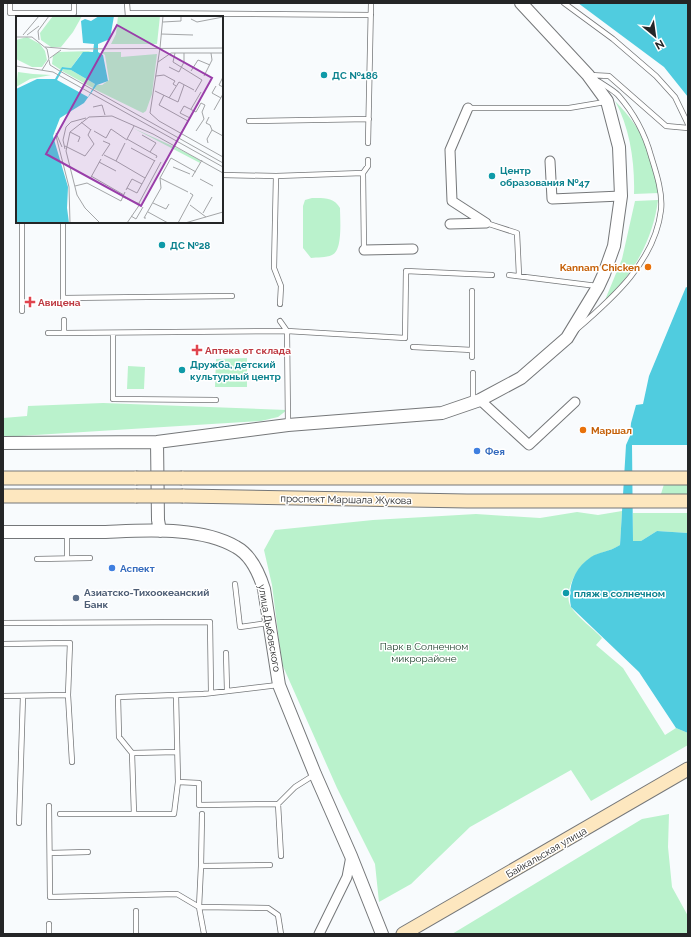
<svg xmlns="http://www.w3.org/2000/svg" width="691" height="937" viewBox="0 0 691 937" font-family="Raleway,sans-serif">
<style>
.green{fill:#baf2cc}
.water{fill:#50ccdf}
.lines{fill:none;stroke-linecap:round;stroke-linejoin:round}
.service-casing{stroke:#757779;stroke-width:6}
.minor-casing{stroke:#757779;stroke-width:11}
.tertiary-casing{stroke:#757779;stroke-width:14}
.secondary-casing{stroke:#757779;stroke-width:15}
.service{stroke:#fff;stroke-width:4.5}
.minor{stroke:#fff;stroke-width:9}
.tertiary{stroke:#fff;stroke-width:12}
.secondary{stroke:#fde7bf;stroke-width:13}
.secondary-bridge-casing{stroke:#757779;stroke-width:15;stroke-linecap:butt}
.secondary-bridge{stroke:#fde7bf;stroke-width:13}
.culture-dot{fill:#0f9aa8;stroke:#fff;stroke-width:1.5}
.food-dot{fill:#e8710a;stroke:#fff;stroke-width:1.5}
.health-dot{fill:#e0444e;stroke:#fff;stroke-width:1.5}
.shop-dot{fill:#3f7fe0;stroke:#fff;stroke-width:1.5}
.service-dot{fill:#5c6f8a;stroke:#fff;stroke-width:1.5}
.labels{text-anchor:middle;stroke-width:3;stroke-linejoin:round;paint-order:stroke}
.culture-label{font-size:10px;font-weight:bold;fill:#0d838f;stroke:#fff;text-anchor:start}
.food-label{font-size:10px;font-weight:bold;fill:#c56008;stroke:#fff;text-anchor:end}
.health-label{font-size:10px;font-weight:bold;fill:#be3a42;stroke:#fff;text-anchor:start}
.shop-label{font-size:10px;font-weight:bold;fill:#366cbe;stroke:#fff;text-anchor:start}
.street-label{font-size:10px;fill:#242526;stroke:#fff}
.service-label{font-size:10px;font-weight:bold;fill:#4e5e75;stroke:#fff;text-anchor:start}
.park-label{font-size:10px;fill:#1a3d28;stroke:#fff}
.inset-road{fill:none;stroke:#a3a5a7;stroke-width:1}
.view{fill:#993ea9;fill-opacity:0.15;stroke:#993ea9;stroke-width:2}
.inset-edge{fill:none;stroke:#242526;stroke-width:2}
</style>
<rect width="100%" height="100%" fill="#f8fbfd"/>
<path class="green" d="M 615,101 C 644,130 652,154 659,193 L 634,194 C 635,163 630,128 615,101 Z
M 312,198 C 323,198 334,197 340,208 C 340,219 343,251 332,255 C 326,258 317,257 311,258 L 303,248 L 303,206 L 305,200 Z
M 658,200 C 653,239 634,274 605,300 L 622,259 L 635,201 Z
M 247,358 L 247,387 L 215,387 L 216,359 Z
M 128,366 L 145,367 L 144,389 L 127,389 Z
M 103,403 L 287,410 L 278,417 L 261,421 L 3,437 L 3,418 L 27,416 L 28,406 Z
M 664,484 L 688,484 L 688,494 L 661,494 Z
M 622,511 L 620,545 C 611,551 601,552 592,557 C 578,564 562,593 571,607 C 578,618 593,628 602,638 L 596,645 L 623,668 L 665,735 L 676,728 L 688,733 L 688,745 L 591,801 L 571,770 L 470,827 L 411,884 L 379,902 L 375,864 L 337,788 L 282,664 L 272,585 L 264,550 L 275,530 L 373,520 L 476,514 L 540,518 L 577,512 L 598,515 Z
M 633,513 L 688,513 L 688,533 L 657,531 L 641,541 L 633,541 Z
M 669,814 L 668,847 L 672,887 L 688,916 L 688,934 L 452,934 L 642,819 Z"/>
<path class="water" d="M 578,3 L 688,3 L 688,97 L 664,67 Z
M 686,287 L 688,288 L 688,445 L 632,445 L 633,541 L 641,541 L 657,531 L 688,533 L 688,733 L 676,728 L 639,672 L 571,607 C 567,588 574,568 591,557 C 599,552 609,552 620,545 L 626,445 L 630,436 L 631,423 L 636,405 L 643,404 L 649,376 Z"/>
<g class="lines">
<defs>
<path id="service" d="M 10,3 L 10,13 L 74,13 L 74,3
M 127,3 L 128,17
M 564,3 L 613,39 L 656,76 L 675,97 L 688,124
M 128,13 L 371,15
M 590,75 L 609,76 L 666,126 L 688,128
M 468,108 L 569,108 L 605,102
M 249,121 L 369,119
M 368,143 L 371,3
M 222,175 L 276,176
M 22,222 L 22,311
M 63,222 L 63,302
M 486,223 L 517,233 L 519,275
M 364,250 L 363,173 L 368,166 L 368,160
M 509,275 L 597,286
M 472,291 L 472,357
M 63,298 L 232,296
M 280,304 L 281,286 L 274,268 L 276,176 L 363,173
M 64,320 L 64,333 L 287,331 L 288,424
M 280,321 L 287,331 L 405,338 L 406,271 L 492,275
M 577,329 C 613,298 655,261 661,210 C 663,193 656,172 651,156 C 645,134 633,112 618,95 C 613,90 604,85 598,81
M 48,333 L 64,333
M 113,333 L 113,399 L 216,400
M 413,347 L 472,350
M 473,373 L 473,401
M 67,558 L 67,532
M 37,559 L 90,558
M 235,584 L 240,627 L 268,623
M 3,623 L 210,622 L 211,692
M 3,644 L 70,643 L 68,695 L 3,696
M 226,653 L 227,690
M 68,695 L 72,762
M 132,753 L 177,752
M 178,782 L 199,783 L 199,805 L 278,804 L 295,787 L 314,775
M 278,804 L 281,856
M 49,806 L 50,897 L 177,894 L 199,907 L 268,908 L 278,915 L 281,934
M 60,814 L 174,814 L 178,782 L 176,695
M 134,814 L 132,753 L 119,737 L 118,697 L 203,694 L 278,685
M 19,823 L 23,696
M 50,853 L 88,852
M 201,866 L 202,814
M 136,911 L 136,934
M 49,924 L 49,934
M 204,934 L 199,907 L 201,866 L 270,865"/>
<path id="minor" d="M 468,108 L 450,150 L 452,201 L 486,223
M 550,161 L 552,199 L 621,196
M 450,224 L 486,223
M 364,250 L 413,249
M 480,400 L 529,445 L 575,402
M 319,934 L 347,877 L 351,856"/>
<path id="tertiary" d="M 157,442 L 158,520 L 160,531
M 3,443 L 157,442 L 288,425 L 442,413 L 480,400 L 521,378 L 567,338 L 598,287 L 604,274 L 614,246 L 621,196 L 619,147 L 607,101 L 588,75 L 521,3
M 3,532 C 35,532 66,532 98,532 C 140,531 198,525 236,547 C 251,555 259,573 264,589 L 279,685 L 315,774 L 351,856 L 382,934"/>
<path id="secondary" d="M 3,478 L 136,478
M 182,478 L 688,478
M 3,496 L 136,496
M 183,496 L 467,501 L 688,501
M 403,934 L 688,769"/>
</defs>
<use href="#service" class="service-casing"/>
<use href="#minor" class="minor-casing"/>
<use href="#tertiary" class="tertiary-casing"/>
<use href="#secondary" class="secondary-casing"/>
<use href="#service" class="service"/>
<use href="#minor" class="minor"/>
<use href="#tertiary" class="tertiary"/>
<use href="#secondary" class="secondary"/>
<defs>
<path id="secondary-bridge" d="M 136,478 L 182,478
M 136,496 L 183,496"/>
</defs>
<use href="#secondary-bridge" class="secondary-bridge-casing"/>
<use href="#secondary-bridge" class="secondary-bridge"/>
</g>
<g class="culture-dot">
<circle cx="324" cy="75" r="4"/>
<circle cx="492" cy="176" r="4"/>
<circle cx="162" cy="245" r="4"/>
<circle cx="182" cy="370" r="4"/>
<circle cx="566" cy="593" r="4"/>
</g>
<g class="food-dot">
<circle cx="648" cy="267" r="4"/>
<circle cx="583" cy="430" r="4"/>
</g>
<g class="health-dot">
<path d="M28 296h4v4h4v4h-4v4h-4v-4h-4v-4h4z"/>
<path d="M195 344h4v4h4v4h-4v4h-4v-4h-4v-4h4z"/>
</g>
<g class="shop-dot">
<circle cx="477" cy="451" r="4"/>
<circle cx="112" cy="568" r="4"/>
</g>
<circle class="service-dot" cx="76" cy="598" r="4"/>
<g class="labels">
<g class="culture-label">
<text x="332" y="79">ДС №186</text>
<text x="500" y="174">Центр<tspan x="500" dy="12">образования №47</tspan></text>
<text x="170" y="249">ДС №28</text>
<text x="190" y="368">Дружба, детский<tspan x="190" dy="12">культурный центр</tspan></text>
<text x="574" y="597">пляж в солнечном</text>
</g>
<g class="food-label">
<text x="640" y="271">Kannam Chicken</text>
<text x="591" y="434" text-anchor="start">Маршал</text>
</g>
<g class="health-label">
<text x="38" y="306">Авицена</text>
<text x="205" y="354">Аптека от склада</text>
</g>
<g class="shop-label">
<text x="485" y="455">Фея</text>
<text x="120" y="572">Аспект</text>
</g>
<g class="street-label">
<text transform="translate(346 499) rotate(1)" y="4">проспект Маршала Жукова</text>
<text transform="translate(270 628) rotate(80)" y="4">улица Дыбовского</text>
<text transform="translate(546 852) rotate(-30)" y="4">Байкальская улица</text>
</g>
<g class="service-label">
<text x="84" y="596">Азиатско-Тихоокеанский<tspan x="84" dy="12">Банк</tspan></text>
</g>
<g class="park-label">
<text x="424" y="650">Парк в Солнечном<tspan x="424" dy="12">микрорайоне</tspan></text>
</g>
</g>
<g transform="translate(16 16)">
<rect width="207" height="207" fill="#f8fbfd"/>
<path d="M 37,0 L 73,0 L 66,0 L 57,16 L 45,31 L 35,31 L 25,24 L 24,17 ZM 102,0 L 144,0 L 141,28 L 95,28 L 100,18 ZM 11,21 L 24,28 L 29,35 L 31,44 L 26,51 L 16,51 L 0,43 L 0,24 ZM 76,35 L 65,38 L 55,52 L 46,51 L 45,54 L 36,48 L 37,40 L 42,36 ZM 85,36 L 105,36 L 105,41 L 141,38 L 136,78 L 130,95 L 127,97 L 78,73 L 81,69 L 86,69 L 93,64 L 89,39 ZM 48,52 L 55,54 L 79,68 L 77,72 L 46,55 ZM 2,56 L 17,58 L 35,59 L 14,63 L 0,71 ZM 117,112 L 163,133 L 184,144 L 184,147 Z" fill="#baf2cc"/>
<path d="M 83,0 L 98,0 L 94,23 L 82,28 L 82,36 L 87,39 L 92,65 L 81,69 L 68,87 L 44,102 L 37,120 L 52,171 L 51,192 L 53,207 L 0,207 L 0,73 L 21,63 L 39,63 L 46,51 L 55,52 L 67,36 L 77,36 L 78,28 L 67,27 L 65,5 L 69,3 L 75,5 ZM 47,53 L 55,54 L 79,68 L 72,81 L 41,64 Z" fill="#50ccdf" fill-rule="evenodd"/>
<path class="inset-road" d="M 175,3 L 181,6 L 207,1M 147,6 L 165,5 L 165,0M 145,18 L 177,19M 7,19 L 23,0M 11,19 L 23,10M 0,21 L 16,21 L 31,33 L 33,43 L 26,54M 23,24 L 22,15 L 33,0M 29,31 L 54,33 L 207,32M 144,32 L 134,97 L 143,105 L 207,141M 144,32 L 147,0M 159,37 L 157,46 L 186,64 L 179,76M 34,42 L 45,34M 33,44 L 34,49 L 42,54 L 207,147M 142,46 L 155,37 L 207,37M 0,50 L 37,56 L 207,151M 153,51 L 163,56 L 168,46 L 168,37M 175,55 L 182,44 L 194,49M 140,60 L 148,59 L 159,65 L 157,68 L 160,70M 188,60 L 196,44 L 195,37M 207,61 L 203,69 L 207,71M 200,70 L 196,77 L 205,82M 139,75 L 162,86 L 168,69M 148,79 L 143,89 L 172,105 L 165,117M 153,82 L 163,66 L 178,74M 77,91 L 86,89 L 89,99M 175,93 L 185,76M 198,94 L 207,78M 193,101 L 190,107 L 194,109 L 196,114 L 207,120M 172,105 L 174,102 L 164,97 L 168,90 L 180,96 L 185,87 L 189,89 L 186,96 L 188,103 L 180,115M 65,106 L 75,114M 118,110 L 111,123 L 141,140 L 140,142M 78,115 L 90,122 L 95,113 L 111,124M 54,116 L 64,121 L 62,126M 40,117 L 46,131M 126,119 L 140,127 L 134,136M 40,120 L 53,171 L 54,207M 192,127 L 191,123 L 196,114M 49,130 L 69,140 L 78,128 L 72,119 L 75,113M 115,132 L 139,145M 49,133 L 47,124 L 50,111 L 55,106 L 70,102M 88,139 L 100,145 L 109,127M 86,140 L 94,128 L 87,125M 100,145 L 129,162M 83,146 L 100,155M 157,151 L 174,158M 75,160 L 108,179M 176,161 L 186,144M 144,162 L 172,176M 74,163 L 85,143M 184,163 L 197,170M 59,170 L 71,167 L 105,185 L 109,176M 111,172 L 116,163 L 126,168M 110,174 L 111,172 L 121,177 L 139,144M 107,181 L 124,188 L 111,207M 123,187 L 145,146M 137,187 L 150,193 L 153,188M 174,189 L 190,201M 132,196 L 152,207M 187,197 L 196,181M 115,200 L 120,203 L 127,191M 130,202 L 128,202 L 145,172 L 144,162 L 155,142 L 180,156M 84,207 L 69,192 L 61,179 L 50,135 L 54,116 L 73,101 L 96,100 L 137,118 L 207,157M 162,207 L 177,179 L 174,177M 169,207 L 207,196"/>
<path class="view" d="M 101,9 L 196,62 L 125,190 L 30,138 Z"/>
<rect width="207" height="207" class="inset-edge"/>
</g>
<rect width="691" height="937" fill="none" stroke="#242526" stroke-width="8"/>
<g transform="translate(655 36) rotate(151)" stroke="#ffffff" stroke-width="3" paint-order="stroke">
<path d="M0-3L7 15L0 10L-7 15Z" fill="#242526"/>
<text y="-6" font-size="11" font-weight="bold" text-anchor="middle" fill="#242526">N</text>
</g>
</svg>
